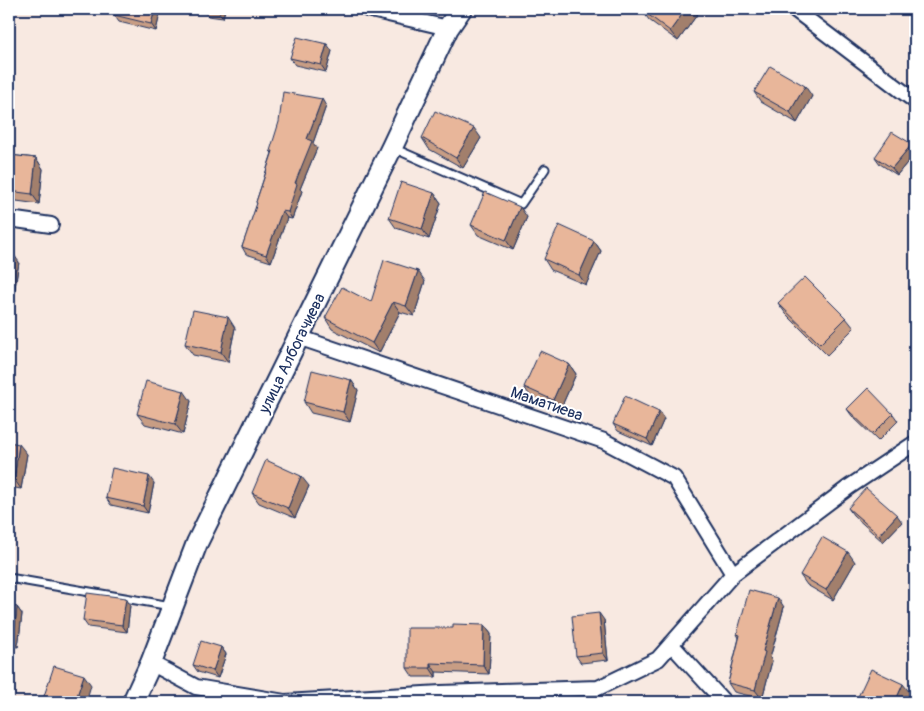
<svg xmlns="http://www.w3.org/2000/svg" width="924" height="711" viewBox="0 0 924 711" font-family="Pangolin,sans-serif">
<style>
.lines{fill:none;stroke-linecap:round;stroke-linejoin:round}
.lane-casing{stroke:#1b2f5e;stroke-width:11}
.street-casing{stroke:#1b2f5e;stroke-width:18}
.secondary-casing{stroke:#1b2f5e;stroke-width:24}
.lane{stroke:#fff;stroke-width:7}
.street{stroke:#fff;stroke-width:14}
.secondary{stroke:#fff;stroke-width:20}
.wall{fill:#c89d84;stroke:#1b2f5e}
.shaded-wall{fill:#a27f6c;stroke:#1b2f5e}
.building{fill:#e8b69a;stroke:#1b2f5e}
.labels{text-anchor:middle;stroke-width:4;stroke-linejoin:round;paint-order:stroke}
.street-label{font-size:16px;fill:#1b2f5e;stroke:#fff}
</style>
<rect width="100%" height="100%" fill="#f8e9e1"/>
<filter id="ink" filterUnits="userSpaceOnUse"><feTurbulence type="fractalNoise" baseFrequency=".02" numOctaves="2"/><feDisplacementMap in="SourceGraphic" scale="10" xChannelSelector="R" yChannelSelector="G"/><feConvolveMatrix kernelMatrix="1 2 1 2 8 2 1 2 1" color-interpolation-filters="sRGB"/></filter>
<g filter="url(#ink)">
<g class="lines">
<defs>
<path id="lane" d="M 393,148 L 521,204 L 545,169
M 9,578 L 171,606"/>
<path id="street" d="M 367,9 L 448,28
M 794,9 L 915,101
M 9,219 L 51,225
M 298,337 L 604,441 L 674,478 L 733,574
M 671,644 L 724,702
M 151,663 L 196,687 L 285,702 L 441,693 L 598,688 L 658,659 L 733,574 L 849,487 L 915,443"/>
<path id="secondary" d="M 133,702 L 151,663 L 197,543 L 392,147 L 448,28 L 461,9"/>
</defs>
<use href="#lane" class="lane-casing"/>
<use href="#street" class="street-casing"/>
<use href="#secondary" class="secondary-casing"/>
<use href="#lane" class="lane"/>
<use href="#street" class="street"/>
<use href="#secondary" class="secondary"/>
</g>
<path class="wall" d="M 161,9 L 156,31 L 119,22 L 114,15 Z
M 204,9 L 225,9 L 223,18 L 208,16 Z
M 643,9 L 697,9 L 699,12 L 678,41 L 649,20 L 642,10 Z
M 332,51 L 326,72 L 295,65 L 290,58 Z
M 754,92 L 812,96 L 797,123 L 761,102 Z
M 326,106 L 313,143 L 317,148 L 300,189 L 302,191 L 292,219 L 287,218 L 271,262 L 246,254 L 242,247 L 257,204 L 256,202 L 272,153 L 270,151 Z
M 422,138 L 481,138 L 463,168 L 429,149 Z
M 912,144 L 915,149 L 915,153 L 897,175 L 880,164 L 875,157 Z
M 9,155 L 36,158 L 43,169 L 39,204 L 9,200 Z
M 434,193 L 441,203 L 429,239 L 396,228 L 389,218 Z
M 527,217 L 513,250 L 478,235 L 471,225 Z
M 594,241 L 601,251 L 586,285 L 551,270 L 544,259 Z
M 9,254 L 19,262 L 14,294 L 9,293 Z
M 425,281 L 414,316 L 400,312 L 379,353 L 332,329 L 325,318 L 371,302 Z
M 778,303 L 846,318 L 854,328 L 827,355 L 786,314 Z
M 235,328 L 228,362 L 193,355 L 185,344 Z
M 569,364 L 576,374 L 560,410 L 531,397 L 524,387 Z
M 351,380 L 358,390 L 350,422 L 311,413 L 304,402 Z
M 191,401 L 183,434 L 145,424 L 137,414 Z
M 847,409 L 893,414 L 898,421 L 878,441 L 852,416 Z
M 664,419 L 652,446 L 618,431 L 613,424 Z
M 9,442 L 27,454 L 21,489 L 9,487 Z
M 154,483 L 148,513 L 111,505 L 106,498 Z
M 309,486 L 295,518 L 259,503 L 252,493 Z
M 848,508 L 902,522 L 883,542 L 853,515 Z
M 855,562 L 833,600 L 807,585 L 800,575 Z
M 130,605 L 127,632 L 88,627 L 83,620 Z
M 9,606 L 17,607 L 22,614 L 18,647 L 9,646 Z
M 784,607 L 770,658 L 772,661 L 762,699 L 734,692 L 728,683 L 739,638 L 737,634 Z
M 604,620 L 608,660 L 581,663 L 576,656 Z
M 484,625 L 491,634 L 489,674 L 436,672 L 436,677 L 413,677 L 407,668 L 453,628 Z
M 221,647 L 226,654 L 218,678 L 198,672 L 193,665 Z"/>
<path class="shaded-wall" d="M 155,9 L 161,9 L 156,31 L 151,24 Z
M 218,9 L 225,9 L 223,18 L 218,11 Z
M 606,9 L 614,9 L 610,14 Z
M 686,9 L 697,9 L 699,12 L 678,41 L 670,31 Z
M 327,44 L 332,51 L 326,72 L 321,65 Z
M 805,86 L 812,96 L 797,123 L 790,112 Z
M 322,99 L 326,106 L 313,143 L 317,148 L 300,189 L 302,191 L 292,219 L 288,212 L 307,139 Z
M 474,128 L 481,138 L 463,168 L 456,158 Z
M 912,144 L 915,149 L 915,153 L 897,175 L 892,168 Z
M 36,158 L 43,169 L 39,204 L 32,194 Z
M 434,193 L 441,203 L 429,239 L 422,229 Z
M 520,207 L 527,217 L 513,250 L 506,240 Z
M 282,211 L 287,218 L 271,262 L 266,255 Z
M 594,241 L 601,251 L 586,285 L 579,275 Z
M 14,255 L 19,262 L 14,294 L 9,287 Z
M 418,271 L 425,281 L 414,316 L 406,306 Z
M 393,302 L 400,312 L 379,353 L 372,343 Z
M 228,317 L 235,328 L 228,362 L 221,352 Z
M 569,364 L 576,374 L 560,410 L 553,400 Z
M 351,380 L 358,390 L 350,422 L 343,412 Z
M 184,391 L 191,401 L 183,434 L 175,424 Z
M 659,412 L 664,419 L 652,446 L 647,439 Z
M 19,444 L 27,454 L 21,489 L 14,479 Z
M 149,476 L 154,483 L 148,513 L 143,506 Z
M 301,476 L 309,486 L 295,518 L 288,508 Z
M 897,515 L 902,522 L 883,542 L 879,535 Z
M 848,552 L 855,562 L 833,600 L 826,590 Z
M 126,598 L 130,605 L 127,632 L 122,625 Z
M 778,598 L 784,607 L 770,658 L 772,661 L 762,699 L 755,690 L 763,651 Z
M 17,607 L 22,614 L 18,647 L 13,640 Z
M 599,613 L 604,620 L 608,660 L 603,653 Z
M 484,625 L 491,634 L 489,674 L 483,665 Z
M 221,647 L 226,654 L 218,678 L 213,671 Z
M 430,663 L 436,672 L 436,677 L 430,668 Z
M 84,675 L 91,685 L 86,702 L 75,702 Z
M 903,684 L 911,694 L 907,702 L 895,702 Z"/>
<path class="building" d="M 116,9 L 155,9 L 151,24 L 114,15 Z
M 204,9 L 218,9 L 218,11 Z
M 643,9 L 686,9 L 670,31 L 642,10 Z
M 297,37 L 327,44 L 321,65 L 290,58 Z
M 770,66 L 805,86 L 790,112 L 754,92 Z
M 283,92 L 322,99 L 307,139 L 312,141 L 295,183 L 297,184 L 288,212 L 282,211 L 266,255 L 242,247 L 257,203 L 256,202 L 273,151 L 270,151 L 279,122 Z
M 435,111 L 474,128 L 456,158 L 422,138 Z
M 892,132 L 912,144 L 892,168 L 875,157 Z
M 9,155 L 36,158 L 32,194 L 9,191 Z
M 401,182 L 434,193 L 422,229 L 389,218 Z
M 485,192 L 520,207 L 506,240 L 471,225 Z
M 559,225 L 594,241 L 579,275 L 544,259 Z
M 9,254 L 14,255 L 9,287 Z
M 384,260 L 418,271 L 406,306 L 393,302 L 372,343 L 325,318 L 342,287 L 371,302 Z
M 805,277 L 846,318 L 820,344 L 778,303 Z
M 193,310 L 228,317 L 221,352 L 185,344 Z
M 540,351 L 569,364 L 553,400 L 524,387 Z
M 312,370 L 351,380 L 343,412 L 304,402 Z
M 146,381 L 184,391 L 175,424 L 137,414 Z
M 868,388 L 893,414 L 873,434 L 847,409 Z
M 625,396 L 659,412 L 647,439 L 613,424 Z
M 9,442 L 19,444 L 14,479 L 9,478 Z
M 266,460 L 301,476 L 288,508 L 252,493 Z
M 112,468 L 149,476 L 143,506 L 106,498 Z
M 866,488 L 897,515 L 879,535 L 848,508 Z
M 822,537 L 848,552 L 826,590 L 800,575 Z
M 749,590 L 778,598 L 763,651 L 765,652 L 755,690 L 728,683 L 740,635 L 737,634 Z
M 87,593 L 126,598 L 122,625 L 83,620 Z
M 9,606 L 17,607 L 13,640 L 9,640 Z
M 599,613 L 603,653 L 576,656 L 572,616 Z
M 453,624 L 484,625 L 483,665 L 430,663 L 430,668 L 407,668 L 407,628 L 453,628 Z
M 201,641 L 221,647 L 213,671 L 193,665 Z
M 54,666 L 84,675 L 75,702 L 42,702 Z
M 871,669 L 903,684 L 895,702 L 860,702 L 856,701 Z"/>
</g>
<g class="labels">
<g class="street-label">
<text transform="translate(291 353) rotate(-64)" y="6">улица Албогачиева</text>
<text transform="translate(547 403) rotate(19)" y="6">Маматиева</text>
</g>
</g>
<rect width="924" height="711" fill="none" stroke="#fff" stroke-width="30"/>
<rect x="15" y="15" width="894" height="681" fill="none" stroke="#1b2f5e" stroke-width="2" filter="url(#ink)"/>
</svg>
